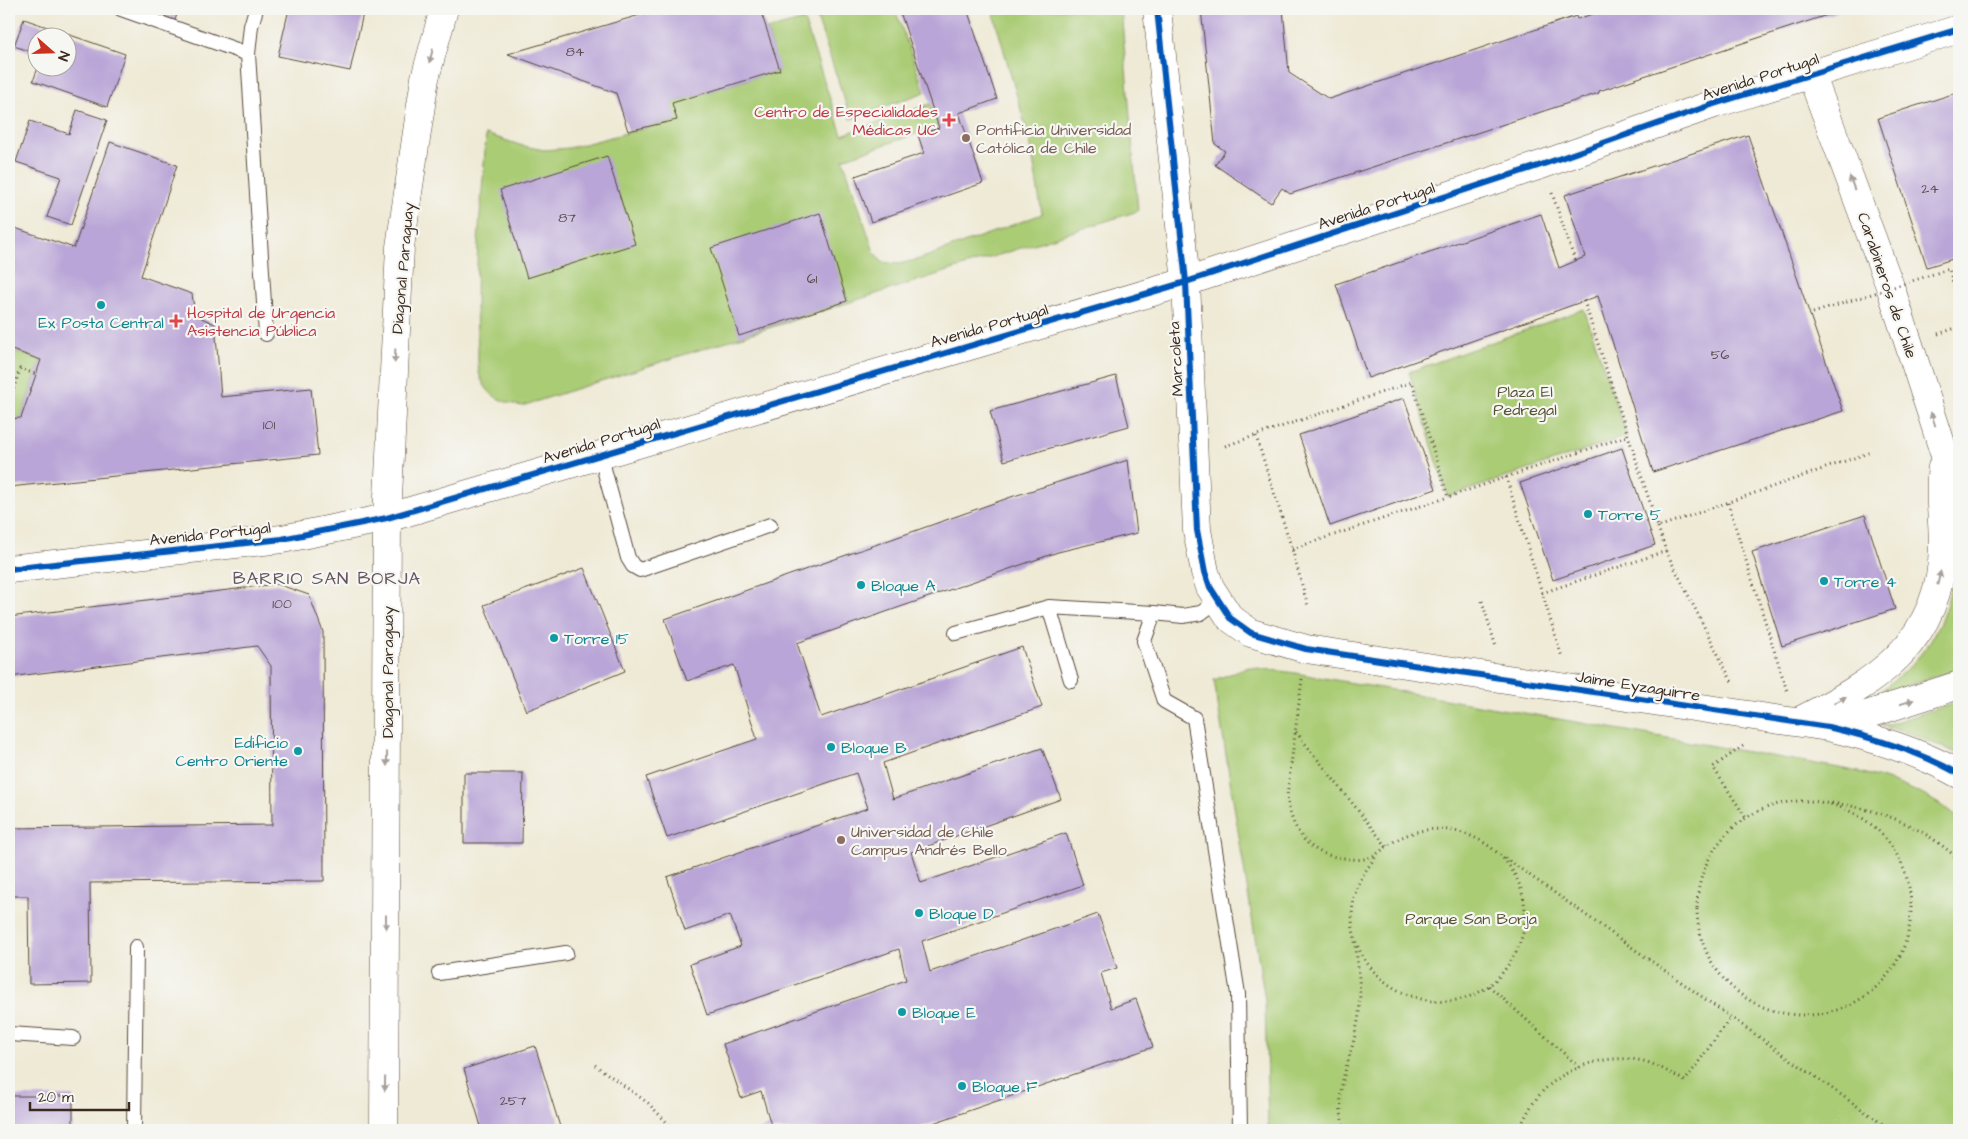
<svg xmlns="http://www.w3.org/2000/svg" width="1968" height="1139" viewBox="0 0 1968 1139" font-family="'Architects Daughter',sans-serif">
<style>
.green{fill:#aacc74;stroke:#727b49}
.building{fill:#b9a5d7}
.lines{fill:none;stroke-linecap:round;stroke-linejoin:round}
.service-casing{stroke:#56473a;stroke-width:16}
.minor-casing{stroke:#56473a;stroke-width:29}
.secondary-casing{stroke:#56473a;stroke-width:29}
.primary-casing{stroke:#56473a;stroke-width:29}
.path{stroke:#56473a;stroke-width:3;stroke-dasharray:1 4;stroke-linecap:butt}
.service{stroke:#fff;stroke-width:14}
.minor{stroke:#fff;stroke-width:28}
.secondary{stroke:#fff;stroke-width:28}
.primary{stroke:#fff;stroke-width:28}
.path-bridge{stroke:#56473a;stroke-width:3;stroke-dasharray:1 4;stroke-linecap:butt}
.cycleway-casing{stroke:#f6f6f2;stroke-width:9}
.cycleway{stroke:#0057b8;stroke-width:6}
.oneway{fill:#a79f9a}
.health-dot{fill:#e0444e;stroke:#f6f6f2;stroke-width:2}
.education-dot{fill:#8d6e63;stroke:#f6f6f2;stroke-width:2}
.culture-dot{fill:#0f9aa8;stroke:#f6f6f2;stroke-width:2}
.labels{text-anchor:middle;stroke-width:4.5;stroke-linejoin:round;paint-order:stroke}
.number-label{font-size:14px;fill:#5a494c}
.street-label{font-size:16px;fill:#3b2a1e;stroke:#f6f6f2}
.health-label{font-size:16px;fill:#be3a42;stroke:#f6f6f2;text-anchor:end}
.education-label{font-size:16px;fill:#785e54;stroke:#f6f6f2;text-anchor:start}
.culture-label{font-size:16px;fill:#0d838f;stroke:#f6f6f2;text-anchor:start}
.park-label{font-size:16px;fill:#575234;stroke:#f6f6f2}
.neighbourhood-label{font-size:18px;letter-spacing:1px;fill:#67555f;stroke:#f6f6f2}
</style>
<rect width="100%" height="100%" fill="#f6f6f2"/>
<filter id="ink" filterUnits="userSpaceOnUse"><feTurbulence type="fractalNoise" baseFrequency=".02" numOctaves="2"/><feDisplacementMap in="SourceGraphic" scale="10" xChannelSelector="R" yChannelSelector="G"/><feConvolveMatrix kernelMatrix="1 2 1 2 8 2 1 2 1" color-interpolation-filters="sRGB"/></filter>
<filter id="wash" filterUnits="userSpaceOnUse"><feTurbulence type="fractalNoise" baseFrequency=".0096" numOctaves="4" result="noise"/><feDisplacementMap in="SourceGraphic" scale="20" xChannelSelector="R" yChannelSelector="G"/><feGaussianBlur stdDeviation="1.12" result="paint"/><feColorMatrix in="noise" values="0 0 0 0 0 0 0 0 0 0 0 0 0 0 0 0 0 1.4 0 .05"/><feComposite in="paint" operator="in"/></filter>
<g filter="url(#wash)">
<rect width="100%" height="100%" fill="#efead6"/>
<path class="green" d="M 814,9 L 895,9 L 925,92 L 851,119 Z
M 992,9 L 1121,9 L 1138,211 L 522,406 C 504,402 491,399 482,381 C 477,372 478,357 478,347 C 472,276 482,205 486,134 L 523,146 L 544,150 L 569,148 L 676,120 L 672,103 L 779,70 L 767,30 L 804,20 L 842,135 L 930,104 L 939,126 L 843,159 L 874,252 L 882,262 L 898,264 L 920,259 L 1042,214 L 1030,142 Z
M 1584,309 L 1627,436 L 1448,497 L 1409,372 Z
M 9,349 L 41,360 L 21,418 L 9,419 Z
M 1954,543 L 1959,559 L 1959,669 L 1874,696 C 1886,687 1898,677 1909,667 C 1944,633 1955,589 1954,543 Z
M 1249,667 L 1295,673 L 1845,769 C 1886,778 1927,791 1959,819 L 1959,1130 L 1268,1130 L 1265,1000 L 1214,680 Z
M 1959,702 L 1959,754 L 1909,733 L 1882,726 Z"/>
<g id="blocks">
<path class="building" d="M 144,9 L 179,9 L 175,20 Z
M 289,9 L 364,9 L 350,71 L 278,56 Z
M 660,9 L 760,9 L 780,70 L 672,103 L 677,120 L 628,131 L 616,93 L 508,54 Z
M 899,9 L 967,9 L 997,99 L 959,113 L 983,183 L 871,222 L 855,176 L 924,153 L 918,135 L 939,128 Z
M 1201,9 L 1283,9 L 1289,73 L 1329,99 L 1576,16 L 1577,19 L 1608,9 L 1845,9 L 1599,91 L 1599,93 L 1290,194 L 1282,188 L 1271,203 L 1215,165 L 1225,151 L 1215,144 Z
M 24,19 L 125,54 L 107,107 L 33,81 L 38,68 L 68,68 L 68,38 L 38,38 L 38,54 L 14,46 Z
M 1959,92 L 1959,257 L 1927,267 L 1878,118 Z
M 77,110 L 107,120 L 71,225 L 47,217 L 61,177 L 16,162 L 30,121 L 69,134 Z
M 1748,135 L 1843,411 L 1653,472 L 1598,296 L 1368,378 L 1336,284 L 1541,214 L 1559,268 L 1585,257 L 1565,195 Z
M 110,142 L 177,165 L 141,276 L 192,294 L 195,315 L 215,324 L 221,397 L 311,388 L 318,455 L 9,487 L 9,419 L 21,418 L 41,360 L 9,349 L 9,226 L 74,248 Z
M 607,156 L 635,244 L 527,278 L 500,190 Z
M 820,213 L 847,301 L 739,336 L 711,248 Z
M 1116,376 L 1129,426 L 1004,461 L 990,411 Z
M 1404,398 L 1436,489 L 1330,526 L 1299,435 Z
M 1622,448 L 1655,545 L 1553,580 L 1520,483 Z
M 1128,460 L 1137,533 L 1058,552 L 797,643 L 821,717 L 1022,647 L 1042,707 L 883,763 L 893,799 L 1042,748 L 1061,799 L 911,852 L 921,883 L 1066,833 L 1083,885 L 922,941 L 930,972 L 1098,914 L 1117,968 L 1101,973 L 1111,1008 L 1136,999 L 1153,1047 L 913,1130 L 759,1130 L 771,1125 L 761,1091 L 741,1098 L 723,1044 L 906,980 L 899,949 L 707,1015 L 690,964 L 741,946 L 730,915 L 685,931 L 667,877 L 868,808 L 856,773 L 667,838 L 646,777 L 757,739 L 734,665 L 687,681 L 665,619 L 1011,497 Z
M 1865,515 L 1895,609 L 1782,646 L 1752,552 Z
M 584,568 L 625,671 L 526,711 L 484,605 Z
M 277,584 L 309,595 L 323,632 L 324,881 L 90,883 L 91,983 L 29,984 L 28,896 L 9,896 L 9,828 L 272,825 L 271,666 L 257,646 L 9,677 L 9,617 Z
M 464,773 L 523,773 L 522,843 L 464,843 Z
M 535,1046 L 561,1130 L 482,1130 L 464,1069 Z
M 9,1096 L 73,1096 L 73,1130 L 9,1130 Z"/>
</g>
</g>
<g filter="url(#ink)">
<use href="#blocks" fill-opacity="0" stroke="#56473a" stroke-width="1"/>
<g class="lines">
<defs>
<path id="service" d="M 121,9 L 248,54
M 256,9 L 251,26 L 248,54 L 266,334
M 600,454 L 628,558 L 633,566 L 640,570 L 770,525
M 1049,607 L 1071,680
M 1154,613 L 1144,641 L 1164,701 L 1194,718 L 1238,994 L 1240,1130
M 956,633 L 1049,607 L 1154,613 L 1183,616 L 1201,613 L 1218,600
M 439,973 L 566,953
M 9,1034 L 73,1038
M 134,1130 L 136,947"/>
<path id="minor" d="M 1157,9 L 1186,282 L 1197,530 L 1205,572 L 1210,587 L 1230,618 L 1251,633 L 1306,649 L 1828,727 C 1874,738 1918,751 1959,774
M 1811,74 L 1891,289 L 1959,499
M 1797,722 C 1874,683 1941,644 1943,546 C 1943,519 1938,495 1942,467
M 1829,727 L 1959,685"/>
<path id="secondary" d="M 9,569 L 282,539 L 387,518 L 1186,282 L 1541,165 L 1714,104 L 1959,29"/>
<path id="primary" d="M 384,1130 L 387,518 L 400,247 L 425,78 L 444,9"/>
</defs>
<use href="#service" class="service-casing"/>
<use href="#minor" class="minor-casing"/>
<use href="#secondary" class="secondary-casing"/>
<use href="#primary" class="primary-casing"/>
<path class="path" d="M 1552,193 L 1575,261
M 1584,301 L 1658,527 L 1871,452
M 1938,334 L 1959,327
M 9,403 L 20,369 L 36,374
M 1256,436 L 1292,549 L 1308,606
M 1225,446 L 1412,382 L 1448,497 L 1627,436
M 1506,477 L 1562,657
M 1728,503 L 1787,691
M 1658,527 L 1666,551 L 1732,682
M 1292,549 L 1448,497
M 1542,593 L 1666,551
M 1482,601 L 1496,647
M 1302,679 L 1287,796 C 1291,831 1309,856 1345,858 C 1351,859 1358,860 1364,859 C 1376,857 1382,849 1393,842 C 1425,822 1465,826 1494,850 C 1513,865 1524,888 1525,912 C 1526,931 1519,950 1508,965 C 1456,1044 1328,983 1356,891 C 1360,878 1368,867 1377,855
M 1296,732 L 1387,847
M 1743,746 L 1713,767 L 1746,818
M1697 908a107 107 0 1 1 214 0a107 107 0 1 1-214 0Z
M 1832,803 C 1880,809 1923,826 1959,860
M 1505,858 L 1891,1130
M 1489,986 L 1579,1067
M 595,1065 L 648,1103 L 674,1130
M 1344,1130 C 1334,1084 1349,1068 1357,1026 C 1363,999 1358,968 1355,941
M 1519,1130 C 1525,1117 1532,1102 1543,1091 C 1569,1065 1611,1052 1647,1062 C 1661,1067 1672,1074 1685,1081 L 1731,1017"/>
<use href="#service" class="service"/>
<use href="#minor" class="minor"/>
<use href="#secondary" class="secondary"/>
<use href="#primary" class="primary"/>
<path class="path-bridge" d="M 1813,313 L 1949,269 L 1956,292 L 1959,291"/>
<defs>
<path id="cycleway" d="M 1157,9 L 1186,282 L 1197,530 L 1205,572 L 1210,587 L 1230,618 L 1251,633 L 1306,649 L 1828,727 C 1874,738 1918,751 1959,774
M 9,569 L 282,539 L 387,518 L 1186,282 L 1541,165 L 1714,104 L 1959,29"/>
</defs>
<use href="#cycleway" class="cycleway-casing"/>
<use href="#cycleway" class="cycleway"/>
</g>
<defs><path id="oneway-solid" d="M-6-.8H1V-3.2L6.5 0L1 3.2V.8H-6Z" transform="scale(1.25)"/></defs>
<g class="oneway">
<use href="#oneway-solid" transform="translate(431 56) rotate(105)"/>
<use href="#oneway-solid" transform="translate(1852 183) rotate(-110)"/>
<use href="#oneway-solid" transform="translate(395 356) rotate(93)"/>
<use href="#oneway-solid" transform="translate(1933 419) rotate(-108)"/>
<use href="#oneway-solid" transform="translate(1939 578) rotate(-77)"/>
<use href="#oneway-solid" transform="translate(1840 700) rotate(-30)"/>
<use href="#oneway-solid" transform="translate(1907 702) rotate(-18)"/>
<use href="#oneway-solid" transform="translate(387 759) rotate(90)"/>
<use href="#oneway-solid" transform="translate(386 922) rotate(90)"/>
<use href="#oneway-solid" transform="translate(385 1084) rotate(91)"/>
</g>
</g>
<g class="health-dot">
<path d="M946.5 112.5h5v5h5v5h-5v5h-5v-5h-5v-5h5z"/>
<path d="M173.5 313.5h5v5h5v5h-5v5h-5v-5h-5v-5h5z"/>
</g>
<g class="education-dot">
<circle cx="966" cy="138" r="5"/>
<circle cx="841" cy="840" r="5"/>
</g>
<g class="culture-dot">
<circle cx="101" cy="305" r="5"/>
<circle cx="1588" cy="514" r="5"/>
<circle cx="1824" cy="581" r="5"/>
<circle cx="861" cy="585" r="5"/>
<circle cx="554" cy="638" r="5"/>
<circle cx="831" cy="747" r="5"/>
<circle cx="298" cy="751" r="5"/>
<circle cx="919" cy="913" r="5"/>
<circle cx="902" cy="1012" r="5"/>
<circle cx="962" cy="1086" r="5"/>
</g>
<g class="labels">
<g class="number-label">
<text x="575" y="56">84</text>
<text x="1930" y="193">24</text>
<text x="567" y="222">87</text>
<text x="812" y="283">61</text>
<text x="1720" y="359">56</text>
<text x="269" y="429">101</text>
<text x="282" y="608">100</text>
<text x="513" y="1105">257</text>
</g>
<g class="street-label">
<text transform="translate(1760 76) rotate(-18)" y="6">Avenida Portugal</text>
<text transform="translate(1376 205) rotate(-18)" y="6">Avenida Portugal</text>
<text transform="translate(402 268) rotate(-85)" y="6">Diagonal Paraguay</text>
<text transform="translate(1888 285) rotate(71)" y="6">Carabineros de Chile</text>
<text transform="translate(989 325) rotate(-16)" y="6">Avenida Portugal</text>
<text transform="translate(1175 359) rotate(-93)" y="6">Marcoleta</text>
<text transform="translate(601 440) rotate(-17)" y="6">Avenida Portugal</text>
<text transform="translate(210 533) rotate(-6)" y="6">Avenida Portugal</text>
<text transform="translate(387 672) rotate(-90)" y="6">Diagonal Paraguay</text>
<text transform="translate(1638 685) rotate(9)" y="6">Jaime Eyzaguirre</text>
</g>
<g class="health-label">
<text x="938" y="117">Centro de Especialidades<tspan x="938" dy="18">Médicas UC</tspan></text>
<text x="187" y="318" text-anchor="start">Hospital de Urgencia<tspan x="187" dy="18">Asistencia Pública</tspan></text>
</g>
<g class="education-label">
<text x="976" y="135">Pontificia Universidad<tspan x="976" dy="18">Católica de Chile</tspan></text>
<text x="851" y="837">Universidad de Chile<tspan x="851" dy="18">Campus Andrés Bello</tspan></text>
</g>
<g class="culture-label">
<text x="101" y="328" text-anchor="middle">Ex Posta Central</text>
<text x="1598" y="520">Torre 5</text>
<text x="1834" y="587">Torre 4</text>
<text x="871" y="591">Bloque A</text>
<text x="564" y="644">Torre 15</text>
<text x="288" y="748" text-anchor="end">Edificio<tspan x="288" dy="18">Centro Oriente</tspan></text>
<text x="841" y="753">Bloque B</text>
<text x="929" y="919">Bloque D</text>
<text x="912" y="1018">Bloque E</text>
<text x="972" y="1092">Bloque F</text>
</g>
<g class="park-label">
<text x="1525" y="397">Plaza El<tspan x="1525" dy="18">Pedregal</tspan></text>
<text x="1471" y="924">Parque San Borja</text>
</g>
<g class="neighbourhood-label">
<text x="327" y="584">BARRIO SAN BORJA</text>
</g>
</g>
<rect width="1968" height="1139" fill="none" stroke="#f6f6f2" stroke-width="30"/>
<g transform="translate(52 52) rotate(110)"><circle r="24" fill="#f6f6f2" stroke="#aba49d"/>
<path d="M0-4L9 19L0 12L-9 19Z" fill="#c8321e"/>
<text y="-8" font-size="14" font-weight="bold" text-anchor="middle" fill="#3b2a1e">N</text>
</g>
<path d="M30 1102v8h99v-8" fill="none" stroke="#3b2a1e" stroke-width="2.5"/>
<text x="38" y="1102" font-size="15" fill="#3b2a1e" stroke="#f6f6f2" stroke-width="4" paint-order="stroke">20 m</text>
</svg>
